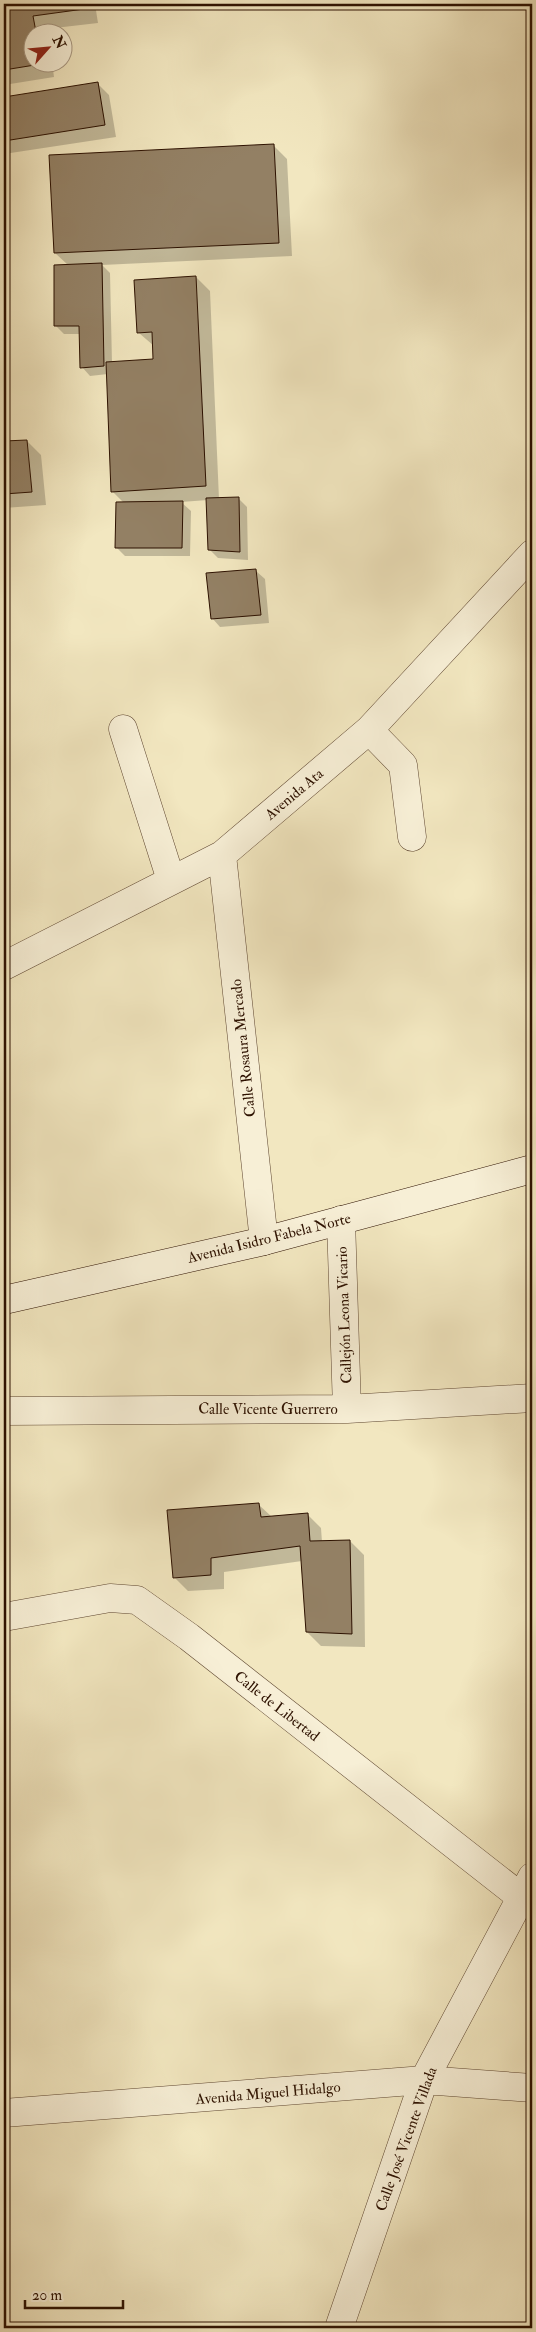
<svg xmlns="http://www.w3.org/2000/svg" width="536" height="2332" viewBox="0 0 536 2332" font-family="'IM FELL Double Pica',serif">
<style>
.shadow{fill:#0003}
.building{fill:#938064;stroke:#2d1100}
.lines{fill:none;stroke-linecap:round;stroke-linejoin:round}
.pedestrian-casing{stroke:#5e4630;stroke-width:29}
.minor-casing{stroke:#5e4630;stroke-width:29}
.secondary-casing{stroke:#2d1100;stroke-width:29}
.pedestrian{stroke:#f7efd6;stroke-width:28}
.minor{stroke:#f7efd6;stroke-width:28}
.secondary{stroke:#f7efd6;stroke-width:28}
.labels{text-anchor:middle;stroke-width:4;stroke-linejoin:round;paint-order:stroke}
.street-label{font-size:15px;fill:#2d1100;stroke:#f7efd6}
</style>
<rect width="100%" height="100%" fill="#f2e7c0"/>
<filter id="stains"><feTurbulence type="fractalNoise" baseFrequency=".004" numOctaves="4"/><feColorMatrix values="0 0 0 0 .2 0 0 0 0 .09 0 0 0 0 .02 0 0 0 .5 -.17"/></filter>
<radialGradient id="worn" r=".72"><stop offset=".6" stop-color="#630" stop-opacity="0"/><stop offset="1" stop-color="#630" stop-opacity=".3"/></radialGradient>
<path class="shadow" d="M 4,4 L 95,4 L 98,23 L 46,29 L 47,32 L 32,32 L 32,62 L 52,62 L 54,77 L 4,85 Z
M 98,84 L 109,95 L 116,137 L 4,154 L 4,98 Z
M 273,145 L 287,159 L 292,256 L 102,265 L 110,273 L 112,363 L 155,360 L 154,346 L 139,333 L 196,277 L 210,291 L 219,499 L 239,499 L 247,507 L 248,560 L 218,558 L 209,549 L 208,500 L 181,502 L 191,511 L 190,556 L 125,556 L 116,547 L 124,503 L 112,491 L 108,374 L 90,376 L 82,367 L 80,334 L 64,334 L 55,325 L 68,265 L 55,253 Z
M 27,441 L 41,455 L 46,505 L 4,508 L 4,442 Z
M 256,571 L 265,579 L 269,623 L 220,627 L 212,618 Z
M 258,1504 L 272,1517 L 307,1514 L 321,1528 L 322,1542 L 350,1541 L 364,1555 L 365,1647 L 321,1646 L 307,1632 L 302,1561 L 224,1572 L 224,1589 L 188,1591 L 174,1577 Z"/>
<path class="building" d="M 4,4 L 84,4 L 84,9 L 33,16 L 36,32 L 32,32 L 32,62 L 41,64 L 4,70 Z
M 98,82 L 105,125 L 4,141 L 4,97 Z
M 274,144 L 279,243 L 54,253 L 49,155 Z
M 102,263 L 104,366 L 80,368 L 79,326 L 54,326 L 54,265 Z
M 196,276 L 206,486 L 111,492 L 106,362 L 153,359 L 152,332 L 137,333 L 134,280 Z
M 27,440 L 32,492 L 4,494 L 4,441 Z
M 239,497 L 240,552 L 208,550 L 206,498 Z
M 183,501 L 182,548 L 115,548 L 116,502 Z
M 256,569 L 261,615 L 211,619 L 206,573 Z
M 259,1503 L 261,1517 L 308,1513 L 310,1541 L 350,1540 L 352,1634 L 306,1632 L 300,1546 L 211,1558 L 211,1575 L 173,1578 L 167,1510 Z"/>
<g class="lines">
<defs>
<path id="pedestrian" d="M 341,1220 L 347,1409
M 4,1411 L 347,1409 L 532,1398"/>
<path id="minor" d="M 123,729 L 171,880
M 369,730 L 403,765 L 412,837
M 222,855 L 264,1241
M 4,966 L 222,855 L 369,730 L 532,554
M 4,1617 L 110,1598 L 137,1600 L 189,1637 L 522,1898
M 4,2113 L 424,2080 L 532,2088
M 339,2328 L 424,2080 L 532,1877"/>
<path id="secondary" d="M 4,1300 L 264,1241 L 532,1169"/>
</defs>
<use href="#pedestrian" class="pedestrian-casing"/>
<use href="#minor" class="minor-casing"/>
<use href="#secondary" class="secondary-casing"/>
<use href="#pedestrian" class="pedestrian"/>
<use href="#minor" class="minor"/>
<use href="#secondary" class="secondary"/>
</g>
<g class="labels">
<g class="street-label">
<text transform="translate(294 794) rotate(-40)" y="5">Avenida Ata</text>
<text transform="translate(243 1048) rotate(-96)" y="5">Calle Rosaura Mercado</text>
<text transform="translate(269 1238) rotate(-14)" y="5">Avenida Isidro Fabela Norte</text>
<text transform="translate(344 1315) rotate(-92)" y="5">Callejón Leona Vicario</text>
<text x="268" y="1414">Calle Vicente Guerrero</text>
<text transform="translate(277 1706) rotate(38)" y="5">Calle de Libertad</text>
<text transform="translate(268 2093) rotate(-5)" y="5">Avenida Miguel Hidalgo</text>
<text transform="translate(406 2139) rotate(-70)" y="5">Calle José Vicente Villada</text>
</g>
</g>
<rect width="536" height="2332" fill="none" stroke="#f2e7c0" stroke-width="20"/>
<rect x="5" y="5" width="526" height="2322" fill="none" stroke="#2d1100" stroke-width="2.5"/>
<rect x="10" y="10" width="516" height="2312" fill="none" stroke="#2d1100"/>
<g transform="translate(48 48) rotate(63)"><circle r="24" fill="#f7efd6" stroke="#a69680"/>
<path d="M0-4L9 19L0 12L-9 19Z" fill="#8f2418"/>
<text y="-8" font-size="14" font-weight="bold" text-anchor="middle" fill="#2d1100">N</text>
</g>
<path d="M25 2300v8h98v-8" fill="none" stroke="#2d1100" stroke-width="2.5"/>
<text x="32" y="2300" font-size="15" fill="#2d1100" stroke="#f7efd6" stroke-width="4" paint-order="stroke">20 m</text>
<rect width="100%" height="100%" filter="url(#stains)"/>
<rect width="100%" height="100%" fill="url(#worn)"/>
</svg>
